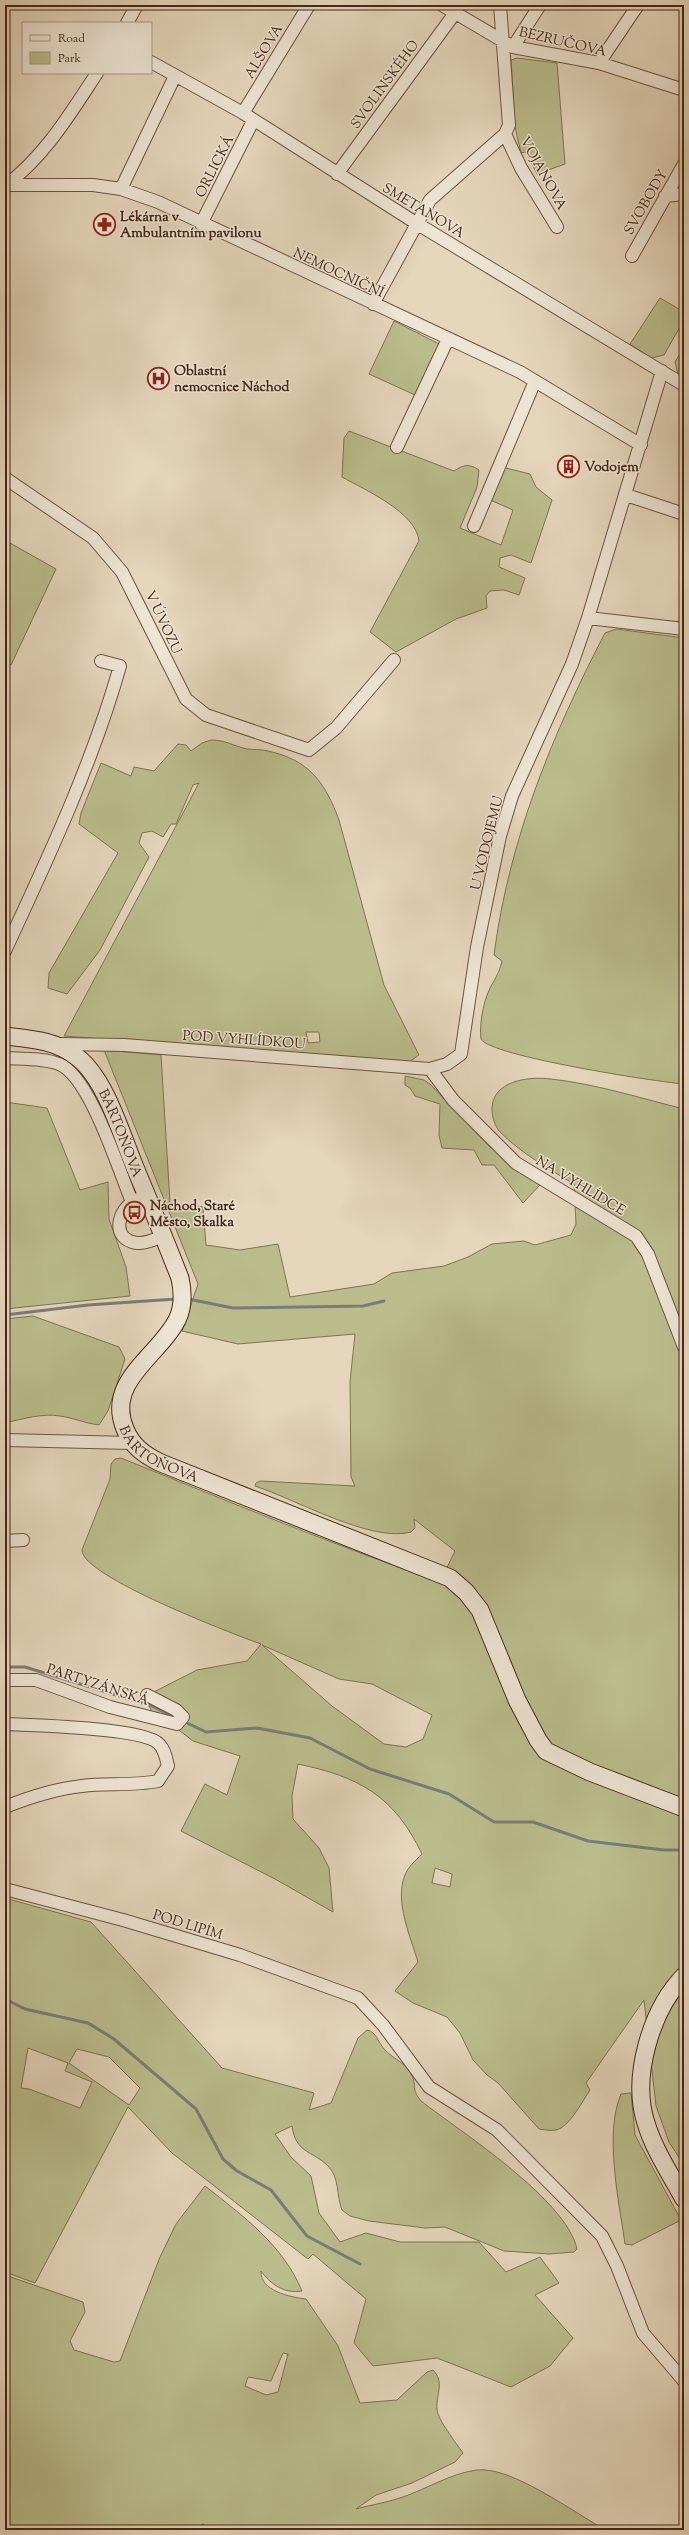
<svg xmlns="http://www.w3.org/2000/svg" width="689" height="2535" viewBox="0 0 689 2535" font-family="'Sorts Mill Goudy',serif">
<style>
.green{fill:#babc8c;stroke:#807252;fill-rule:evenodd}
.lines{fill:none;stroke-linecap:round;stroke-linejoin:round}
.stream{stroke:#787d7a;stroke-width:3}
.street-casing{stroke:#6e5241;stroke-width:14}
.secondary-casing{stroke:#462718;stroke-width:19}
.street{stroke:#ede4d3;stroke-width:12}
.secondary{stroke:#ede4d3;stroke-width:17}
.labels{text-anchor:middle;stroke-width:3;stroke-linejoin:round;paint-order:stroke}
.street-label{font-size:14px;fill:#462718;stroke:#ede4d3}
.poi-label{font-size:14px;font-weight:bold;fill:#462718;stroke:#ede4d3;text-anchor:start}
</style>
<rect width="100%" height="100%" fill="#e4d5bb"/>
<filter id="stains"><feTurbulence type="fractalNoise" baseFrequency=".005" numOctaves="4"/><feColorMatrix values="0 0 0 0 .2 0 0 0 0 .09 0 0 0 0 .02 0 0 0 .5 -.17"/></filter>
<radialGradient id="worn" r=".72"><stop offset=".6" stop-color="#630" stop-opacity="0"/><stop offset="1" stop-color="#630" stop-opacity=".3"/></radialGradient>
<path class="green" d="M 517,58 L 557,63 L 565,164 L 537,174 L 526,152 L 521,153 L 515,127 L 511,60 Z
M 660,298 L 684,312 L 684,320 L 664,355 L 651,358 L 630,344 Z
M 394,321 L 439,344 L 415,395 L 369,374 Z
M 684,347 L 684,377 L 678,374 L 675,362 Z
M 349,431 L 454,471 C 463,465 469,463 479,470 L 477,487 L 460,528 L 501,545 L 513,510 L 488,499 L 502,467 L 530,474 L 536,487 L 552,500 L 531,563 L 511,555 L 500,558 L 499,567 L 525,578 L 519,595 L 504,590 L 490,591 L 486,596 L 487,608 L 456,619 L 396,652 L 370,632 L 419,541 C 416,512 365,490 342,477 L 344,438 Z
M 10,543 L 56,569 L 11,665 L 5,662 L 5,553 Z
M 616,629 L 684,638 L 684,1084 C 658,1082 489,1056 481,1039 C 479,1022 484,996 494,981 C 498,973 500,970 502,961 L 494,955 C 509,840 552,735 605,633 Z
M 211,740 C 225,740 234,746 247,749 C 254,750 261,749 268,751 C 309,760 325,782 339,820 L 384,985 L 419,1055 L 409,1062 L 64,1036 L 199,783 L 193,785 L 176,824 L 171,824 L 163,837 L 152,831 L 142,833 L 139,843 L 149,857 L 100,950 L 67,994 L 48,988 L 49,973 L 118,853 L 79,824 L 81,813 L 101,763 L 131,776 L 134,767 L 154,771 L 178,744 L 186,745 L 191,751 L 202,743 ZM 319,1032 L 320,1042 L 308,1043 L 306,1032 Z
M 104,1050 L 161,1055 L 170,1203 L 203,1207 L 206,1245 L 240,1250 L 278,1244 L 290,1297 L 374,1284 L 392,1273 L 444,1266 L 468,1257 L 492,1244 L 524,1241 L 535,1245 L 571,1235 L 576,1224 L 574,1184 C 549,1169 521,1153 500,1132 C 495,1127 492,1116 492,1109 C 492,1081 528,1076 551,1079 C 596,1084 640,1098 684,1109 L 684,2165 L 669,2142 L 656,2106 L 644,2000 L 586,2083 L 590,2090 C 582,2102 573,2120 561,2128 C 555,2132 546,2130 539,2129 L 498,2083 L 487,2075 L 473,2060 L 460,2033 L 447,2017 L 413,2003 L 395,1991 L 418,1962 C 411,1938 394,1901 405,1875 C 408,1867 415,1861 422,1854 C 394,1796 360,1777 298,1764 L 292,1796 L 293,1819 L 319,1848 L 329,1868 L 333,1912 L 275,1879 L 181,1831 L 205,1784 L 227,1795 L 240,1756 L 193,1741 L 163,1718 L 154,1715 L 144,1697 L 197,1670 L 247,1661 L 261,1644 C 233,1634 81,1576 82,1550 L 110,1479 L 111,1464 L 115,1459 L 121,1458 C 227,1501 332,1544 440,1582 L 455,1551 L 414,1519 L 415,1528 L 411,1532 C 371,1543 295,1499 255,1486 L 256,1483 L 260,1481 L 355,1486 L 351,1477 L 350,1382 L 355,1334 L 238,1344 L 182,1331 L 198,1284 ZM 262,1645 L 339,1679 L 372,1684 L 432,1715 L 423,1739 L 406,1747 L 384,1744 L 332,1706 ZM 435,1868 L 452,1874 L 450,1887 L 432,1883 Z
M 405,1076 L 424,1080 L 430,1084 L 491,1148 L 540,1185 L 523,1203 L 494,1165 L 482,1165 L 474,1150 L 442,1148 L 439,1135 L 440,1104 L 415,1096 L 410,1088 L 405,1085 Z
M 5,1102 L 47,1108 L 80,1190 L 108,1182 L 109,1219 L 126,1267 L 130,1296 L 5,1309 Z
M 33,1316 L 119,1347 L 125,1359 L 108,1411 L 99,1425 C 84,1423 74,1418 60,1416 C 43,1413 22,1419 5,1423 L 5,1319 Z
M 5,1898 L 91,1922 L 222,2068 L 314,2093 L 309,2110 L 331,2103 L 358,2038 L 367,2030 C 377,2032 378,2043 385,2050 C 393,2059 409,2064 413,2078 C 416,2088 412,2090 421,2101 C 461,2132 566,2199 577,2249 L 574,2252 L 549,2254 L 504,2251 L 445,2227 L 425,2228 L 369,2221 L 350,2216 L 342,2210 C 336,2195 340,2178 328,2166 C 312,2150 296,2154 292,2126 L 275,2134 L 291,2157 L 311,2176 L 319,2213 L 340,2242 L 366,2233 L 400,2242 L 479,2242 L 506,2272 L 540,2257 L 559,2283 L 535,2295 L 573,2338 L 550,2366 L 511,2387 L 437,2358 L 373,2366 L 354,2343 L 366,2299 L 313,2254 L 308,2259 L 172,2153 L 128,2107 L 35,2283 L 5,2272 ZM 28,2048 L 68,2063 L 65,2071 L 92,2082 L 80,2108 L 29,2089 L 21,2088 ZM 77,2049 L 109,2057 L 140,2088 L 129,2105 L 69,2063 Z
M 631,2093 L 635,2135 L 681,2220 L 632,2245 L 625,2244 C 619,2201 604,2134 621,2094 Z
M 205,2186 C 243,2216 283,2245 302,2291 C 285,2294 271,2285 261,2271 C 260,2291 290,2297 306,2299 L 338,2346 L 360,2403 L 397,2400 L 427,2372 L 433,2370 C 445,2382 436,2394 437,2409 C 437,2419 457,2444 463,2453 L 455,2462 L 412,2483 L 376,2495 L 356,2509 C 370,2505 385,2503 400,2498 C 425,2490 451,2473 477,2470 C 512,2466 574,2513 606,2530 L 239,2530 L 235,2528 L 238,2530 L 195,2530 L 204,2524 L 189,2530 L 5,2530 L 5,2275 L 83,2302 L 85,2312 L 70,2341 L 74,2350 L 114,2362 L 120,2361 L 160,2257 L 176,2224 ZM 283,2353 L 288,2354 L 278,2392 L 266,2395 L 245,2386 L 248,2377 L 271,2381 Z"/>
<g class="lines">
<path class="stream" d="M 188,1299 L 233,1308 L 363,1306 L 384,1301
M 5,1315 L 88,1305 L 176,1299
M 5,1667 L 25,1667 L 152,1706 L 178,1719
M 183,1721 L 206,1732 L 257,1728 L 310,1738 L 370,1769 L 449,1794 L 494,1822 L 533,1822 L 588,1841 L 664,1850 L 684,1850
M 5,1999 L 25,2009 L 88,2023 L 114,2039 L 196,2109 L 223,2159 L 237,2171 L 271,2190 L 307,2236 L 360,2264"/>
<defs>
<path id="street" d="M 442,5 L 513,47 L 599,63 L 684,90
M 127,23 L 137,5
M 513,47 L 540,5
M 151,62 L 243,113 L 416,223 L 684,385
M 599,63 L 638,5
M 243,113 L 309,5
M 505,134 L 521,168 L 557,227
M 337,174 L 455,13
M 7,185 L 93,185 L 121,189 L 158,202 L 520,372 L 641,445
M 5,186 C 45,156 70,114 97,73
M 121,189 L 175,76
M 665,196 L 684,194
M 201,224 L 253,121
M 632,256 L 684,164
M 373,304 L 430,200 L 505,134 L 509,125 L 500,5
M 397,447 L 448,339
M 5,478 L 93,538 L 122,572 L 186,699 L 206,715 L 309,750 L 336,728 L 394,660
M 626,495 L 684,514
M 474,526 L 535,381
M 588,618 L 684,629
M 5,951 C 48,858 92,765 120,666 L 101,661
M 57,1044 L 124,1045 L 430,1069 L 447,1064 L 461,1054 L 477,947 L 500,836 L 512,796 L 572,664 L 588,618 L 662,371
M 5,1058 C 22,1059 44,1058 59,1064 C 90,1076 119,1171 132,1202
M 430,1069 L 453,1100 L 516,1163 L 636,1236 L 648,1254 L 684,1347
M 138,1199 C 118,1207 109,1239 137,1243 C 146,1244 155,1239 164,1236
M 5,1440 L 132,1443
M 5,1541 L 23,1540
M 5,1680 L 36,1680 L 110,1707 L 177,1724 L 183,1717 L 176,1710 L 147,1695
M 5,1724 C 30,1725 145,1728 159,1744 C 165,1750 166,1758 168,1766 L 158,1781 C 133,1786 107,1783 82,1786 C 54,1789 30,1797 5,1807
M 5,1889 L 123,1920 L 240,1955 L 358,1998 L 383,2025 L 429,2087 L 497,2130 L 602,2236 L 617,2266 L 643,2333 L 684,2381"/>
<g id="secondary">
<path id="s1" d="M 5,1036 C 31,1039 55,1040 77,1057 C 105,1078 121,1133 134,1165 C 150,1203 165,1240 180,1278 C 183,1292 184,1306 177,1320 C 159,1356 105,1381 125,1429 C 132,1446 144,1455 161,1463 L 450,1578 L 466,1592 L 480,1610 L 517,1700 L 538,1740 L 546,1751 L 590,1772 L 684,1808"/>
<path d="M 684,1976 C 651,2010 631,2077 646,2123 C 654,2150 671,2175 684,2199"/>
</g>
</defs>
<use href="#street" class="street-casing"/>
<use href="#secondary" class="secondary-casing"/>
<use href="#street" class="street"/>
<use href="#secondary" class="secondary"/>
</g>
<defs>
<symbol id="pharmacy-ring" viewBox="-11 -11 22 22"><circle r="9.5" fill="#ede4d3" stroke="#8f2418" stroke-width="1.5"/><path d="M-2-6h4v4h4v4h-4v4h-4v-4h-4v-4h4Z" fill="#8f2418"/></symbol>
<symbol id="hospital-ring" viewBox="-11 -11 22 22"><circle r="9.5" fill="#ede4d3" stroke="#8f2418" stroke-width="1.5"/><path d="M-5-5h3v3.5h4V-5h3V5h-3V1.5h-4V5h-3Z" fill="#8f2418"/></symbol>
<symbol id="building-ring" viewBox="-11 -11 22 22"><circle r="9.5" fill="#ede4d3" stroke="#8f2418" stroke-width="1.5"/><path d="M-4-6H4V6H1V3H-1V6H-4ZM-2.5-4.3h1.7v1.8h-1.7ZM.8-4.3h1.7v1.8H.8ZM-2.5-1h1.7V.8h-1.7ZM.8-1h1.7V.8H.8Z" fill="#8f2418"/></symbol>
<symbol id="bus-ring" viewBox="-11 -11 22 22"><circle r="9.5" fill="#ede4d3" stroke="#8f2418" stroke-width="1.5"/><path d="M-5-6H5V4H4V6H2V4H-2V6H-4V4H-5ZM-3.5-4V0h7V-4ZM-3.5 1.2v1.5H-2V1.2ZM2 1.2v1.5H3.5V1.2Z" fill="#8f2418"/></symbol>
</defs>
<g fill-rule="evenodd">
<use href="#pharmacy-ring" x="92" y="212" width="25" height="25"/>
<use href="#hospital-ring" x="146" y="366" width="25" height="25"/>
<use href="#building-ring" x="556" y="454" width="25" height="25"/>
<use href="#bus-ring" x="122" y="1200" width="25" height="25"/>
</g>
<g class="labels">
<g class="street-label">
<text transform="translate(563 41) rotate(13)" y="5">BEZRUČOVA</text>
<text transform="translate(263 51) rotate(-59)" y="5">ALŠOVA</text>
<text transform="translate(384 84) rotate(-54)" y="5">SVOLINSKÉHO</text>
<text transform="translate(214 166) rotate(-63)" y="5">ORLICKÁ</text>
<text transform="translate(544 173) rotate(61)" y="5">VOJANOVA</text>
<text transform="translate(645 202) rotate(-60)" y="5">SVOBODY</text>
<text transform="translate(424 210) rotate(31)" y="5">SMETANOVA</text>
<text transform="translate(339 272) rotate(25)" y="5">NEMOCNIČNÍ</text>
<text transform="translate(164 622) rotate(65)" y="5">V ÚVOZU</text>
<text transform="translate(486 843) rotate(-76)" y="5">U VODOJEMU</text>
<text transform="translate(244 1039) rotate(4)" y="5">POD VYHLÍDKOU</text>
<text dy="5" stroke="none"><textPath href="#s1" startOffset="165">BARTOŇOVA</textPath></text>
<text transform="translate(581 1185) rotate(31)" y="5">NA VYHLÍDCE</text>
<text dy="5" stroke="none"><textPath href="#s1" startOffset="536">BARTOŇOVA</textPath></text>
<text transform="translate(98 1684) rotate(18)" y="5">PARTYZÁNSKÁ</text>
<text transform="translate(188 1924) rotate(17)" y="5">POD LIPÍM</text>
</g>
<g class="poi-label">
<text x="120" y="221">Lékárna v<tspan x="120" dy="16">Ambulantním pavilonu</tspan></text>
<text x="174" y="375">Oblastní<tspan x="174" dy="16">nemocnice Náchod</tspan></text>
<text x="584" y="471">Vodojem</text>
<text x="150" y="1210">Náchod, Staré<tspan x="150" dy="16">Město, Skalka</tspan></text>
</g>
</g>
<rect width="689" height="2535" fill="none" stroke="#e4d5bb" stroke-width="20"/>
<rect x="6" y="6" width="677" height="2523" fill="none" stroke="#462718" stroke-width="2"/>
<rect x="10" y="10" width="669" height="2515" fill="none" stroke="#462718"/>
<rect x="22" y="22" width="130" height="52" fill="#ede4d3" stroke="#aa9888"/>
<rect x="30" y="35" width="20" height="6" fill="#ede4d3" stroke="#aa9888"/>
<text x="58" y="42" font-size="12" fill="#462718">Road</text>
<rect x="30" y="52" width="20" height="12" fill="#babc8c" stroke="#aa9888"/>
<text x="58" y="62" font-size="12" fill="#462718">Park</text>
<rect width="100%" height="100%" filter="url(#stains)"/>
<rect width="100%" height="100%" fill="url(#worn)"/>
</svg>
